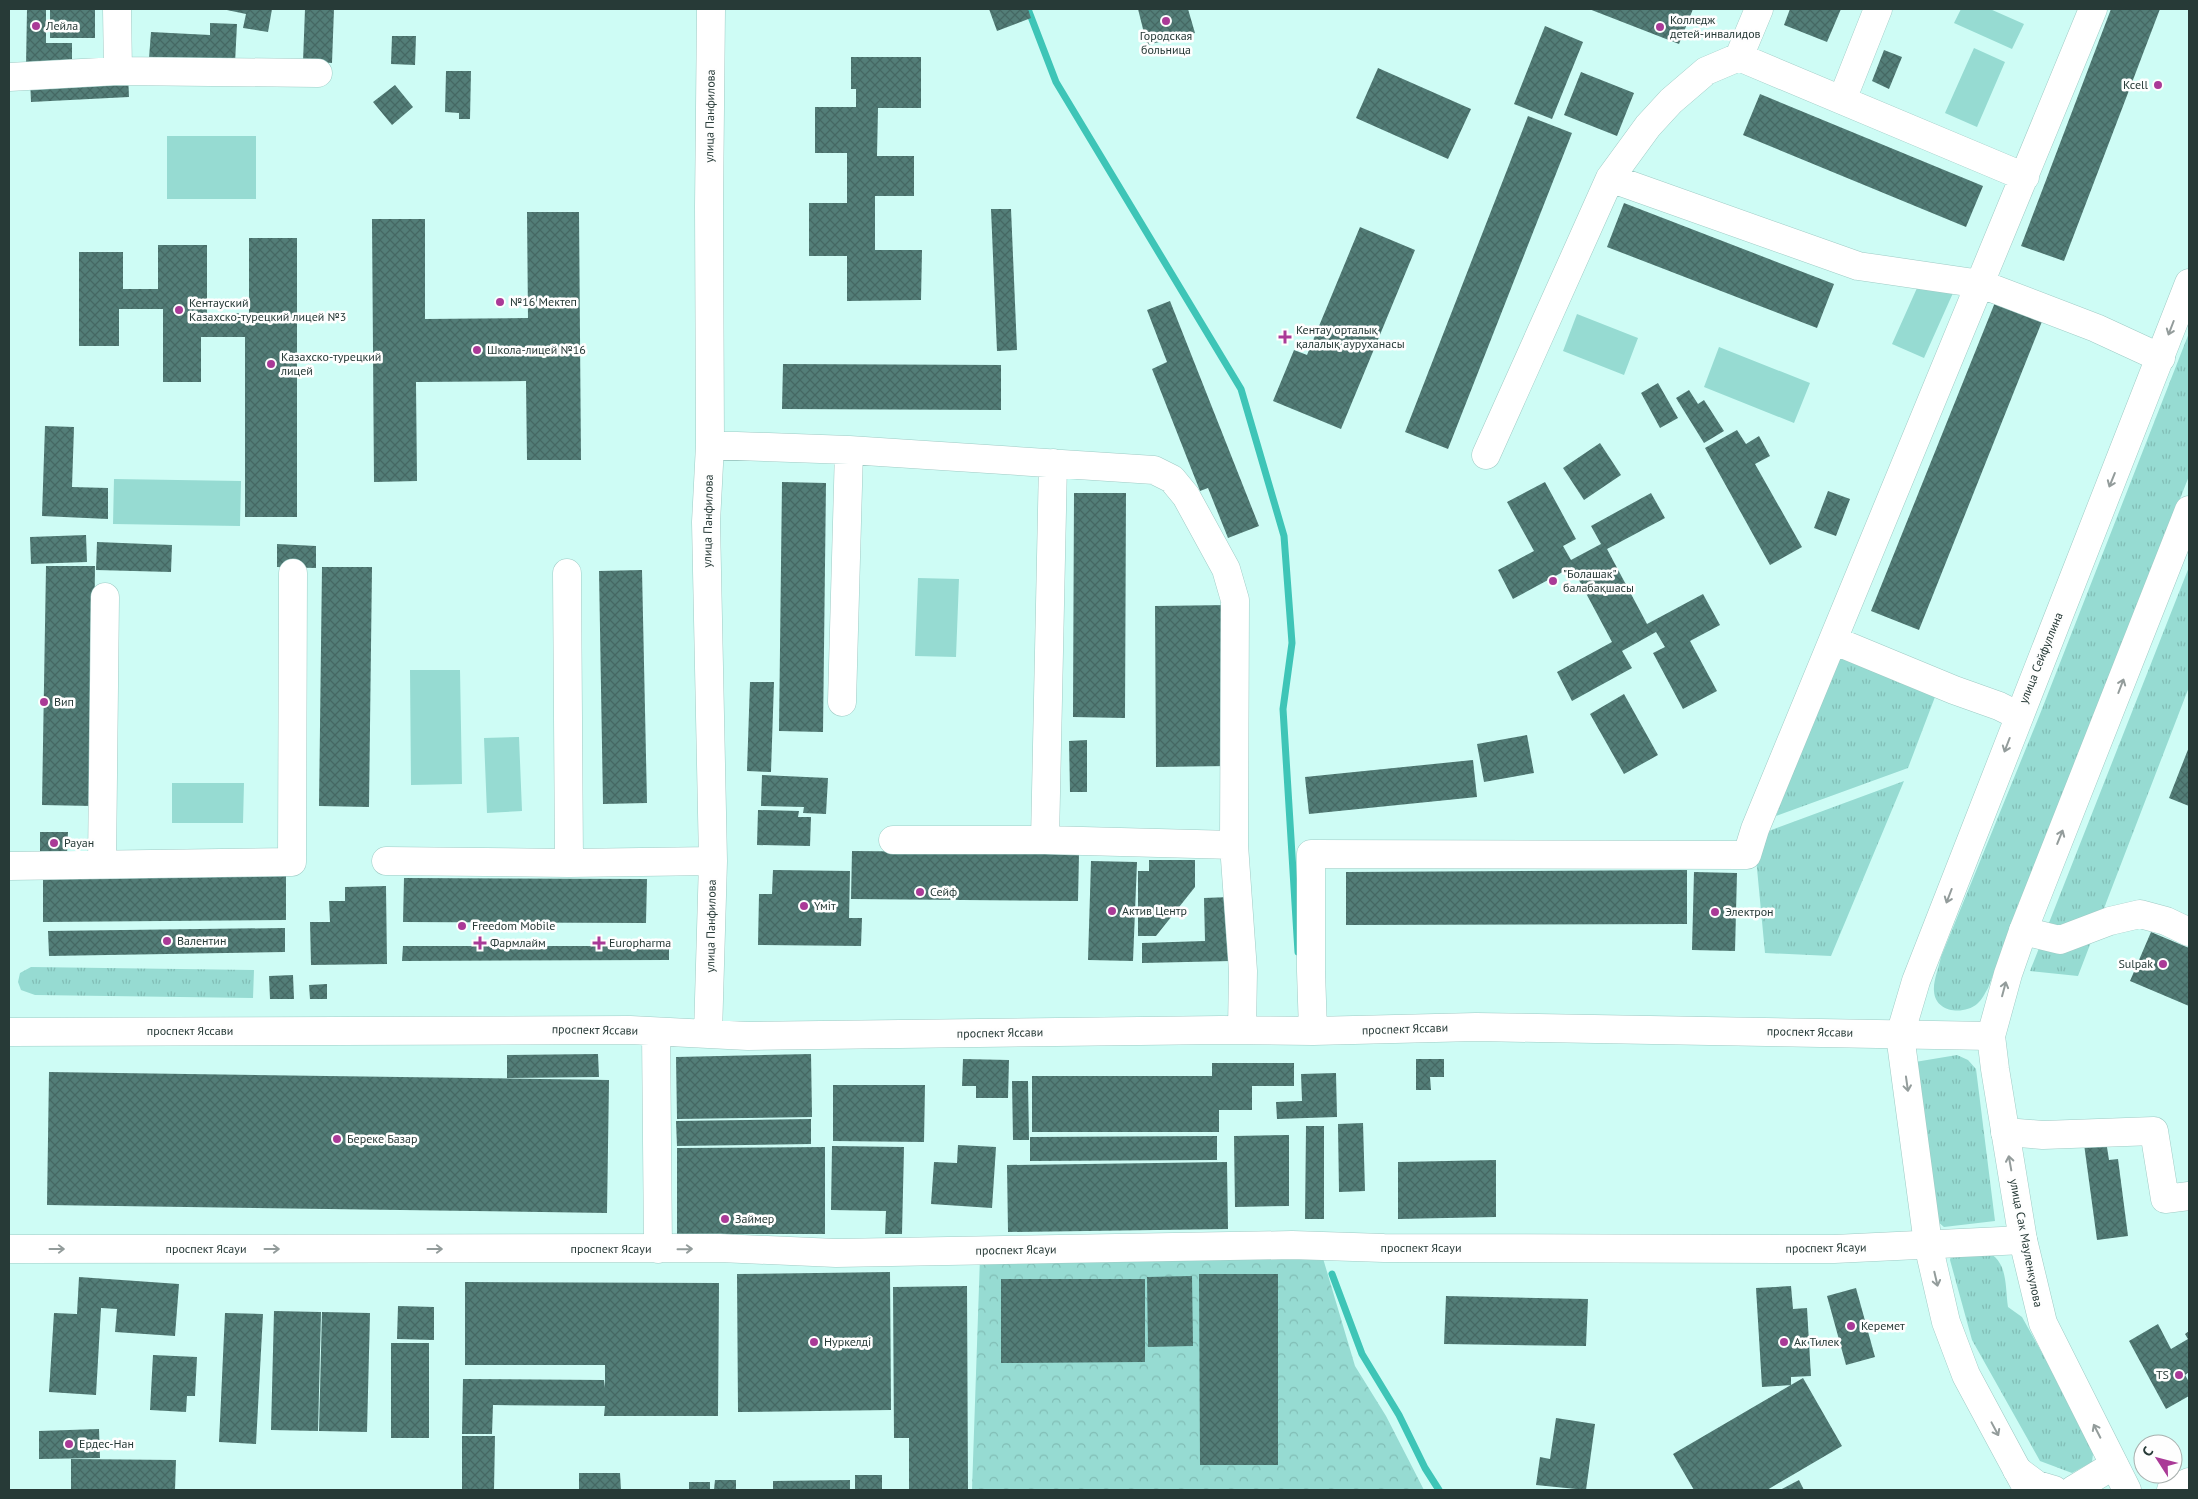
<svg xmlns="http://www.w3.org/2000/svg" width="2198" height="1499" viewBox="0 0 2198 1499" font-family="'PT Sans',sans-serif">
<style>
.grass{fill:url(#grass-tufts)}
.forest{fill:url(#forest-crowns)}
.park{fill:#96dbd2}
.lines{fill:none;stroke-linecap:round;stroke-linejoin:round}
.stream{stroke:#3ec5b7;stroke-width:7}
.building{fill:url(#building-cross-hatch)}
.minor-casing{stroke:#9fcbc5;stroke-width:29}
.secondary-casing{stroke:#9fcbc5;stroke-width:29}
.minor{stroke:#fff;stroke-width:28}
.secondary{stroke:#fff;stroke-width:28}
.oneway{stroke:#939c9b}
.poi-dot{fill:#aa3a97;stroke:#fefefe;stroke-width:2}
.labels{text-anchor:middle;stroke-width:5;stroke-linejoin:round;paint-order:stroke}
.poi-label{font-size:12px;fill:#273a37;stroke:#fefefe;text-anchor:start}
.street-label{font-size:12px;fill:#273a37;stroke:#fefefe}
</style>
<defs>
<pattern id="grass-tufts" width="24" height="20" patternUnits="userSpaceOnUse" patternTransform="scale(1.25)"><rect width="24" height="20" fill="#96dbd2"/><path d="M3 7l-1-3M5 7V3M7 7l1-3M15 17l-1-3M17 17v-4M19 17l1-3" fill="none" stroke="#81bdb5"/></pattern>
<pattern id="forest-crowns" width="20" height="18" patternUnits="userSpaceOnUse" patternTransform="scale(1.25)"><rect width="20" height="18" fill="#96dbd2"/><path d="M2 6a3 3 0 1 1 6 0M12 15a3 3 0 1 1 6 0" fill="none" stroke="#81bdb5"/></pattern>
<pattern id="building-cross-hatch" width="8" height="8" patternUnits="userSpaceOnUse" patternTransform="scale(1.25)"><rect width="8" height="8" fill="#537e78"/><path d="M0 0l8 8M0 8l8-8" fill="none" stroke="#456863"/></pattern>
</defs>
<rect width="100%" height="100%" fill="#cefcf5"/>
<path class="grass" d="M 2189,333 L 2189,476 L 1988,988 C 1985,993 1982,1000 1977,1004 C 1964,1015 1935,1013 1934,991 C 1933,981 1939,967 1941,957 L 2040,714 Z
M 2189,567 L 2189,687 L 2078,976 L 2030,971 Z
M 1839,652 L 1938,689 L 1908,768 L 1776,816 Z
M 1904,781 L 1831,956 L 1765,953 L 1756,858 L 1766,832 Z
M 31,967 L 254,970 L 253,998 L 35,995 L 21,990 L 18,982 L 20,973 Z
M 1957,1055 L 1968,1060 L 1976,1069 L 1995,1221 L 1944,1227 L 1938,1222 L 1915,1062 Z
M 1987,1252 C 2008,1261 2005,1286 2008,1307 L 2022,1317 L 2094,1446 L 2092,1462 L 2072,1473 L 2040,1461 L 1972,1340 L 1950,1260 L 1951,1255 Z"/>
<path class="forest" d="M 1322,1255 L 1355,1366 L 1386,1416 L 1424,1490 L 972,1490 L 980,1257 Z"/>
<path class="park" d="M 1961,9 L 1990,9 L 2024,24 L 2012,49 L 1954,23 Z
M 1974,48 L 2005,62 L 1977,127 L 1945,113 Z
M 167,136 L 256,136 L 256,199 L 167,199 Z
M 1921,279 L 1953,293 L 1924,358 L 1892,344 Z
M 1577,314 L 1638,338 L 1624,375 L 1563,351 Z
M 1719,347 L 1810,383 L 1794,423 L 1704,387 Z
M 114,479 L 241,481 L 240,526 L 113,524 Z
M 918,578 L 959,579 L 956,657 L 915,656 Z
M 410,670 L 460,670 L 462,784 L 411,785 Z
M 519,737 L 522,811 L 487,813 L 484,738 Z
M 172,783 L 244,783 L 243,823 L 172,823 Z"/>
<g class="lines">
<path class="stream" d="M 1028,9 L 1056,82 L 1241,389 L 1284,536 L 1292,643 L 1283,709 L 1298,952
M 1332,1274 L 1362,1354 L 1399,1415 L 1425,1468 L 1439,1490"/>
</g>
<path class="building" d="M 27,9 L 46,9 L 46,43 L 72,43 L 72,67 L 26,67 Z
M 50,9 L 95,9 L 95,38 L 50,38 Z
M 222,9 L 272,9 L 268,32 L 243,28 L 246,14 Z
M 305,9 L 334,9 L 332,63 L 303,62 Z
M 989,9 L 1028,9 L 1031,18 L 997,31 Z
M 1138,9 L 1188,9 L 1195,33 L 1147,45 Z
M 1589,9 L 1693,9 L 1679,44 Z
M 1790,9 L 1841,9 L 1827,42 L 1784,25 Z
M 2111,9 L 2160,9 L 2064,261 L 2021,246 Z
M 210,23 L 237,24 L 235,63 L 149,58 L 151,32 L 210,35 Z
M 1545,26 L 1583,42 L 1552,119 L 1514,104 Z
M 392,36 L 416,36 L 415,65 L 391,64 Z
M 1884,50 L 1902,57 L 1889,89 L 1872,81 Z
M 851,57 L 921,57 L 921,108 L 878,108 L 877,156 L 914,156 L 914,196 L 875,196 L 875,250 L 922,250 L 921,300 L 847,301 L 847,256 L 809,256 L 809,203 L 847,203 L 847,153 L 815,153 L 815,107 L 856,107 L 856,89 L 851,89 Z
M 1378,68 L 1471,109 L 1448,159 L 1356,118 Z
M 446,71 L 471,71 L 470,119 L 459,119 L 459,113 L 445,112 Z
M 1581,72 L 1634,93 L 1617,136 L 1564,115 Z
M 128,74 L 129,97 L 31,102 L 30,79 Z
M 395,85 L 413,107 L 392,125 L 373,102 Z
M 1760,94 L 1983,186 L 1966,227 L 1743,135 Z
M 1528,116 L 1572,133 L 1448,449 L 1405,432 Z
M 1624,203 L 1834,284 L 1817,328 L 1607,247 Z
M 991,209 L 1011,209 L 1017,350 L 997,351 Z
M 527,212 L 579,212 L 581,460 L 527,460 L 526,381 L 416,382 L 417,481 L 374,482 L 372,219 L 425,219 L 425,319 L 528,318 Z
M 1360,227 L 1415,250 L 1341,429 L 1273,401 L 1294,350 L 1307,355 Z
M 249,238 L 297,238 L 297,517 L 245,517 L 245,337 L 201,337 L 201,382 L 163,382 L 163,309 L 119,309 L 119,346 L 79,346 L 79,252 L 123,252 L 123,289 L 158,289 L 158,245 L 207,245 L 207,314 L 249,313 Z
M 1998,295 L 2045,314 L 1919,630 L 1871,611 Z
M 1170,301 L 1259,526 L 1228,538 L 1208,488 L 1200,491 L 1152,369 L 1167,362 L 1147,310 Z
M 783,364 L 1001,365 L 1001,410 L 782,409 Z
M 1658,383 L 1678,418 L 1660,428 L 1641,393 Z
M 1689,390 L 1698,404 L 1704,400 L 1724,431 L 1704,443 L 1676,398 Z
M 45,426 L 74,427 L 72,487 L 108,488 L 108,519 L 42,516 Z
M 1737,430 L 1746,444 L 1759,436 L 1770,456 L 1755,464 L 1802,547 L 1770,565 L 1705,448 Z
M 1600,443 L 1621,475 L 1584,500 L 1563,468 Z
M 782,482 L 826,483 L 823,732 L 779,731 Z
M 1545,482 L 1576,539 L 1563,546 L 1571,560 L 1601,544 L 1591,526 L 1651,493 L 1665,518 L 1607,549 L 1647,624 L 1703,594 L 1720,625 L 1690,641 L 1717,691 L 1683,709 L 1653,653 L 1665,647 L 1656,632 L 1622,651 L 1632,668 L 1572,701 L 1557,672 L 1612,642 L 1572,567 L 1513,599 L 1498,570 L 1534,551 L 1507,502 Z
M 1828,491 L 1850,499 L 1836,536 L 1814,528 Z
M 1074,493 L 1126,493 L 1125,718 L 1073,717 Z
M 86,535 L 87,562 L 31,564 L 30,537 Z
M 97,542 L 172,545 L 171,572 L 96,570 Z
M 277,544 L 316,546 L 316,568 L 277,567 Z
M 46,566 L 95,566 L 92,806 L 42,805 Z
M 322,567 L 372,567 L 369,807 L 319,806 Z
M 642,570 L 647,803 L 603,804 L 599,571 Z
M 1230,605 L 1230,766 L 1156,767 L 1155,606 Z
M 750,682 L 774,682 L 771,772 L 747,771 Z
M 1624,694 L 1658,755 L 1624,774 L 1590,714 Z
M 1527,735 L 1534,773 L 1484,782 L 1477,744 Z
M 1087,740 L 1087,792 L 1070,792 L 1069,741 Z
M 2189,747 L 2189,806 L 2169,798 Z
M 1473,760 L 1477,797 L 1309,814 L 1305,777 Z
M 762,775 L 828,778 L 826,814 L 803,813 L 804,807 L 761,806 Z
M 758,810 L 799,811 L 798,817 L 811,817 L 810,846 L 757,845 Z
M 40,832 L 68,832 L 67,855 L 40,855 Z
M 852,851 L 1079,853 L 1078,901 L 851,899 Z
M 1149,860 L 1195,860 L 1195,887 L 1156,936 L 1138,936 L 1138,871 L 1149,871 Z
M 1091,861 L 1137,862 L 1133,961 L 1088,960 Z
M 773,870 L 850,871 L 849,918 L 862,918 L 861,946 L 758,945 L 759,894 L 772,894 Z
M 1687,870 L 1687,924 L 1346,925 L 1346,872 Z
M 1694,872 L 1737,873 L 1735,951 L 1692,950 Z
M 286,873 L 286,920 L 43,922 L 43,874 Z
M 404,878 L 647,879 L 646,923 L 403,922 Z
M 386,886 L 387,964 L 311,965 L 310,922 L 330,922 L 329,901 L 345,901 L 345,887 Z
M 1230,897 L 1231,961 L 1142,963 L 1142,943 L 1205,941 L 1204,898 Z
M 285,928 L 285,952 L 49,956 L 48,931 Z
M 2151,932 L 2189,948 L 2189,1006 L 2130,981 Z
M 403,946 L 669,946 L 669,960 L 402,961 Z
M 293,975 L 294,999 L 270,999 L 269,976 Z
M 327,984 L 327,999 L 310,999 L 309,985 Z
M 598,1054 L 599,1077 L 507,1078 L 507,1055 Z
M 811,1054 L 812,1117 L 677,1119 L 676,1057 Z
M 963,1059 L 1009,1060 L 1008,1098 L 976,1098 L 976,1086 L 962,1086 Z
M 1416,1059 L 1444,1059 L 1444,1077 L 1430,1077 L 1431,1090 L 1416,1090 Z
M 1212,1063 L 1294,1063 L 1294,1086 L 1252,1086 L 1252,1110 L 1219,1110 L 1219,1132 L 1032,1132 L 1032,1076 L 1212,1076 Z
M 49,1072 L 609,1080 L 607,1213 L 47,1205 Z
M 1336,1073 L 1337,1117 L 1277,1119 L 1276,1102 L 1302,1101 L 1301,1074 Z
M 1012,1081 L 1028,1081 L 1029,1140 L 1013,1140 Z
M 833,1085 L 925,1085 L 924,1142 L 833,1141 Z
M 811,1119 L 811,1144 L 677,1146 L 676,1121 Z
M 1363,1123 L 1365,1191 L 1339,1192 L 1338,1124 Z
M 1306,1126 L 1324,1126 L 1324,1219 L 1305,1219 Z
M 1289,1135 L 1289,1206 L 1235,1207 L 1234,1136 Z
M 1217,1136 L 1217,1160 L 1030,1161 L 1030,1137 Z
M 2106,1141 L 2109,1160 L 2118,1159 L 2128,1236 L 2097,1240 L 2084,1144 Z
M 958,1145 L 996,1147 L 992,1208 L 931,1204 L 934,1162 L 957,1163 Z
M 832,1146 L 904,1147 L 902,1234 L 885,1234 L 886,1211 L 831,1210 Z
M 825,1147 L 825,1234 L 677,1234 L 677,1148 Z
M 1496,1160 L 1496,1217 L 1398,1219 L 1398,1162 Z
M 1227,1162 L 1228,1229 L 1008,1232 L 1007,1165 Z
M 890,1272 L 891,1410 L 738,1412 L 737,1274 Z
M 1199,1274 L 1278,1274 L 1278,1465 L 1200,1465 Z
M 1192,1276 L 1193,1346 L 1148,1347 L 1147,1277 Z
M 79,1277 L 179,1284 L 175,1336 L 115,1332 L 117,1309 L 101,1308 L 96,1395 L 49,1392 L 54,1313 L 77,1314 Z
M 1001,1279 L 1145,1279 L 1145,1362 L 1001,1363 Z
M 465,1282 L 719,1283 L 718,1416 L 604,1416 L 605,1406 L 493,1405 L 492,1434 L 462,1434 L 463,1379 L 604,1380 L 605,1388 L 605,1365 L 465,1365 Z
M 967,1286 L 968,1490 L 909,1490 L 909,1438 L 894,1438 L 893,1287 Z
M 1791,1286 L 1793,1309 L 1807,1308 L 1811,1376 L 1791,1377 L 1791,1385 L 1762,1387 L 1756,1288 Z
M 1856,1288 L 1875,1357 L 1846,1365 L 1827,1296 Z
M 1446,1296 L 1588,1299 L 1586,1346 L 1444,1344 Z
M 398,1306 L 434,1307 L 434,1340 L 397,1339 Z
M 274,1311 L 321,1312 L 318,1431 L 271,1430 Z
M 322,1312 L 370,1313 L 367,1432 L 319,1431 Z
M 225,1313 L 263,1314 L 256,1444 L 219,1442 Z
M 2158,1324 L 2171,1349 L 2188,1339 L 2185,1334 L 2189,1331 L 2189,1372 L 2185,1375 L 2189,1382 L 2189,1396 L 2166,1409 L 2129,1341 Z
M 391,1343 L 429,1343 L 429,1438 L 391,1438 Z
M 153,1355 L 197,1357 L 195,1396 L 187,1396 L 186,1412 L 150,1410 Z
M 1803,1378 L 1842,1446 L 1767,1490 L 1694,1490 L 1673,1454 Z
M 1556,1418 L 1595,1424 L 1586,1490 L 1536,1485 L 1540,1457 L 1550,1459 Z
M 99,1429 L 100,1458 L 39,1459 L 39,1431 Z
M 462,1436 L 495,1436 L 494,1490 L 462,1490 Z
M 71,1459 L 176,1460 L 175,1490 L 71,1490 Z
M 579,1473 L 620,1473 L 621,1490 L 579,1490 Z
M 855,1475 L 882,1475 L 882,1490 L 855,1490 Z
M 715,1480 L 736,1480 L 736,1490 L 714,1490 Z
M 850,1480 L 850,1490 L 773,1490 L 773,1481 Z
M 1799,1480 L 1804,1490 L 1780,1490 Z
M 689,1482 L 710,1482 L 710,1490 L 689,1490 Z"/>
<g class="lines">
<defs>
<path id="minor" d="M 117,9 L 118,71
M 1739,57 L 2025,177
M 9,77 L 118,71 L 318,73
M 1842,100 L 1878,9
M 1610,178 L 1858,266 L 1981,284 L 2096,328 L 2161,358
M 710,445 L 849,450 L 1154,470 L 1172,479 L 1186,496 L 1226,569 L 1235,600 L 1234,845 L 1243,971 L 1242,1030
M 1486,455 L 1610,178 L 1648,126 L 1671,101 L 1706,71 L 1739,57 L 1759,9
M 567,573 L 569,863
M 1833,640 L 1954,690 L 1999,706 L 2019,716
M 842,702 L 849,450
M 893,840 L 1045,840 L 1234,845
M 1045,840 L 1053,463
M 386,861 L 569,863 L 713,861
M 102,864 L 105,597
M 9,866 L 292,862 L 293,573
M 2023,931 L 2060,940 L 2110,921 L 2140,914 L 2166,921 L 2189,932
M 1313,1031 L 1311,971 L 1311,854 L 1747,855 L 1755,829 L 2093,9
M 9,1032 L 630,1030 L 748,1036 L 1221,1030 L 1313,1031 L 1476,1027 L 1991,1036
M 656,1032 L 658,1249
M 708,1034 L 713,861 L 706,522 L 710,445 L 709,206 L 711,9
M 2005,1132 L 2043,1135 L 2154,1131 L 2165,1199 L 2189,1196
M 9,1249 L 720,1248 L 836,1253 L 1292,1245 L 1384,1248 L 1834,1249 L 2023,1240
M 2017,1470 L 2037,1485 L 2054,1490
M 2073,1490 L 2114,1465
M 2171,1490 L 2189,1482"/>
<path id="secondary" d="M 2028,1490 L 1966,1375 L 1946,1322 L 1928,1244 L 1900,1035 L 1916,981 L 2189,283
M 2127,1490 L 2043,1323 L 2023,1240 L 1995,1069 L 1991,1036 L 2008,974 L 2023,931 L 2189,510"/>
</defs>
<use href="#minor" class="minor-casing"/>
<use href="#secondary" class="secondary-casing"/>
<use href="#minor" class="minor"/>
<use href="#secondary" class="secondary"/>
</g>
<defs><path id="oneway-shaft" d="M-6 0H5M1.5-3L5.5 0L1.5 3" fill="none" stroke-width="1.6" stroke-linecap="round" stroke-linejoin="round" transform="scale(1.25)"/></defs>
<g class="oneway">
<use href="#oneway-shaft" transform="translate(2171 328) rotate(111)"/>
<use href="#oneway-shaft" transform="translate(2112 480) rotate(112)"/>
<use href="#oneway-shaft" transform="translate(2121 686) rotate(-69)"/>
<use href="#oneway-shaft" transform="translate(2007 745) rotate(111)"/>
<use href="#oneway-shaft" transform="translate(2060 837) rotate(-68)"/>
<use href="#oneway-shaft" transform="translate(1949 896) rotate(111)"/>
<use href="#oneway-shaft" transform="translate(2004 989) rotate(-75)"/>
<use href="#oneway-shaft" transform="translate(1907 1084) rotate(82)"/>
<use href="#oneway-shaft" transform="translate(2010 1163) rotate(-100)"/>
<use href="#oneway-shaft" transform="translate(57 1249)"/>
<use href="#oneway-shaft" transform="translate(272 1249)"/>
<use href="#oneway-shaft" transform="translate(435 1249)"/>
<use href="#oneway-shaft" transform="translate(685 1249) rotate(-1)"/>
<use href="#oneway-shaft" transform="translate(1936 1279) rotate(77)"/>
<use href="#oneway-shaft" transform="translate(1995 1429) rotate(62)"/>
<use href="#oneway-shaft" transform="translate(2097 1431) rotate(-117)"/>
</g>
<g class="poi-dot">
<circle cx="1166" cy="21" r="5"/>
<circle cx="36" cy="26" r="5"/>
<circle cx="1660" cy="27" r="5"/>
<circle cx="2158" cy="85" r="5"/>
<circle cx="500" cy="302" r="5"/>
<circle cx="179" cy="310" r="5"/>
<path d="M1282.5 329.5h5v5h5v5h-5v5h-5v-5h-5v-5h5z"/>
<circle cx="477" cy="350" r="5"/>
<circle cx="271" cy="364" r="5"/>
<circle cx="1553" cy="581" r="5"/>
<circle cx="44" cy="702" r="5"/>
<circle cx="54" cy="843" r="5"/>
<circle cx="920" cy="892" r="5"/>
<circle cx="804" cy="906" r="5"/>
<circle cx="1112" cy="911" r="5"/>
<circle cx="1715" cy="912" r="5"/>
<circle cx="462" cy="926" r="5"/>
<circle cx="167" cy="941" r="5"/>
<path d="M477.5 935.5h5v5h5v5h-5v5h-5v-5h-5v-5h5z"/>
<path d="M596.5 935.5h5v5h5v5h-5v5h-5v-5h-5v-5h5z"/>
<circle cx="2163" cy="964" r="5"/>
<circle cx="337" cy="1139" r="5"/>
<circle cx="725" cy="1219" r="5"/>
<circle cx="1851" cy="1326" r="5"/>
<circle cx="814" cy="1342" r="5"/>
<circle cx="1784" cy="1342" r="5"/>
<circle cx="2179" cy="1375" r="5"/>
<circle cx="69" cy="1444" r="5"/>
</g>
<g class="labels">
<g class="poi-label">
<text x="1670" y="24">Колледж<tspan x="1670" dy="14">детей-инвалидов</tspan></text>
<text x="46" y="30">Лейла</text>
<text x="1166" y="40" text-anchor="middle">Городская<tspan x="1166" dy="14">больница</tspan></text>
<text x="2148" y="89" text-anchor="end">Kcell</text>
<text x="510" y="306">№16 Мектеп</text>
<text x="189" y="307">Кентауский<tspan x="189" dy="14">Казахско-турецкий лицей №3</tspan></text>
<text x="1296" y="334">Кентау орталық<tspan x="1296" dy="14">қалалық ауруханасы</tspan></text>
<text x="487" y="354">Школа-лицей №16</text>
<text x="281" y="361">Казахско-турецкий<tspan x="281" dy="14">лицей</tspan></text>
<text x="1563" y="578">"Болашак"<tspan x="1563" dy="14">балабақшасы</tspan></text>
<text x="54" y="706">Вип</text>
<text x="64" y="847">Рауан</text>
<text x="930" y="896">Сейф</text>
<text x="814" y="910">Үміт</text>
<text x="1122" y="915">Актив Центр</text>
<text x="1725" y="916">Электрон</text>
<text x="472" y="930">Freedom Mobile</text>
<text x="177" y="945">Валентин</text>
<text x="490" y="947">Фармлайм</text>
<text x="609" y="947">Europharma</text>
<text x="2153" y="968" text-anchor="end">Sulpak</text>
<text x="347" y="1143">Береке Базар</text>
<text x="735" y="1223">Займер</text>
<text x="1861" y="1330">Керемет</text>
<text x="824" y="1346">Нуркелді</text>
<text x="1794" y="1346">Ак Тилек</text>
<text x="2169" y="1379" text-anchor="end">TS</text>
<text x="79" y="1448">Ердес-Нан</text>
</g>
<g class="street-label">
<text transform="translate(710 116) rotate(-89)" y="4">улица Панфилова</text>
<text transform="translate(708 521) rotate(-89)" y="4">улица Панфилова</text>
<text transform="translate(2041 658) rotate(-68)" y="4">улица Сейфуллина</text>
<text transform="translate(711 926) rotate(-89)" y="4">улица Панфилова</text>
<text transform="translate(1405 1029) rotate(-2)" y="4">проспект Яссави</text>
<text transform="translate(595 1030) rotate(1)" y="4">проспект Яссави</text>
<text x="190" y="1035">проспект Яссави</text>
<text transform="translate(1810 1032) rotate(1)" y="4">проспект Яссави</text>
<text transform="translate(1000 1033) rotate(-1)" y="4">проспект Яссави</text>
<text transform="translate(2026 1243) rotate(79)" y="4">улица Сак Мауленкулова</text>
<text x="1421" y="1252">проспект Ясауи</text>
<text transform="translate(1826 1248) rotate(-1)" y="4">проспект Ясауи</text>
<text x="206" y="1253">проспект Ясауи</text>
<text x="611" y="1253">проспект Ясауи</text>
<text transform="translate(1016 1250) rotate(-1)" y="4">проспект Ясауи</text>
</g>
</g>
<rect width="2198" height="1499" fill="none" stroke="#273a37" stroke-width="20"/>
<g transform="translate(2158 1459) rotate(306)"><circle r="24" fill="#fefefe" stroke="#a8b0ae"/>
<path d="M0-4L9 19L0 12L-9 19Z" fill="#aa3a97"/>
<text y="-8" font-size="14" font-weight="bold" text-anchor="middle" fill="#273a37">С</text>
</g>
</svg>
